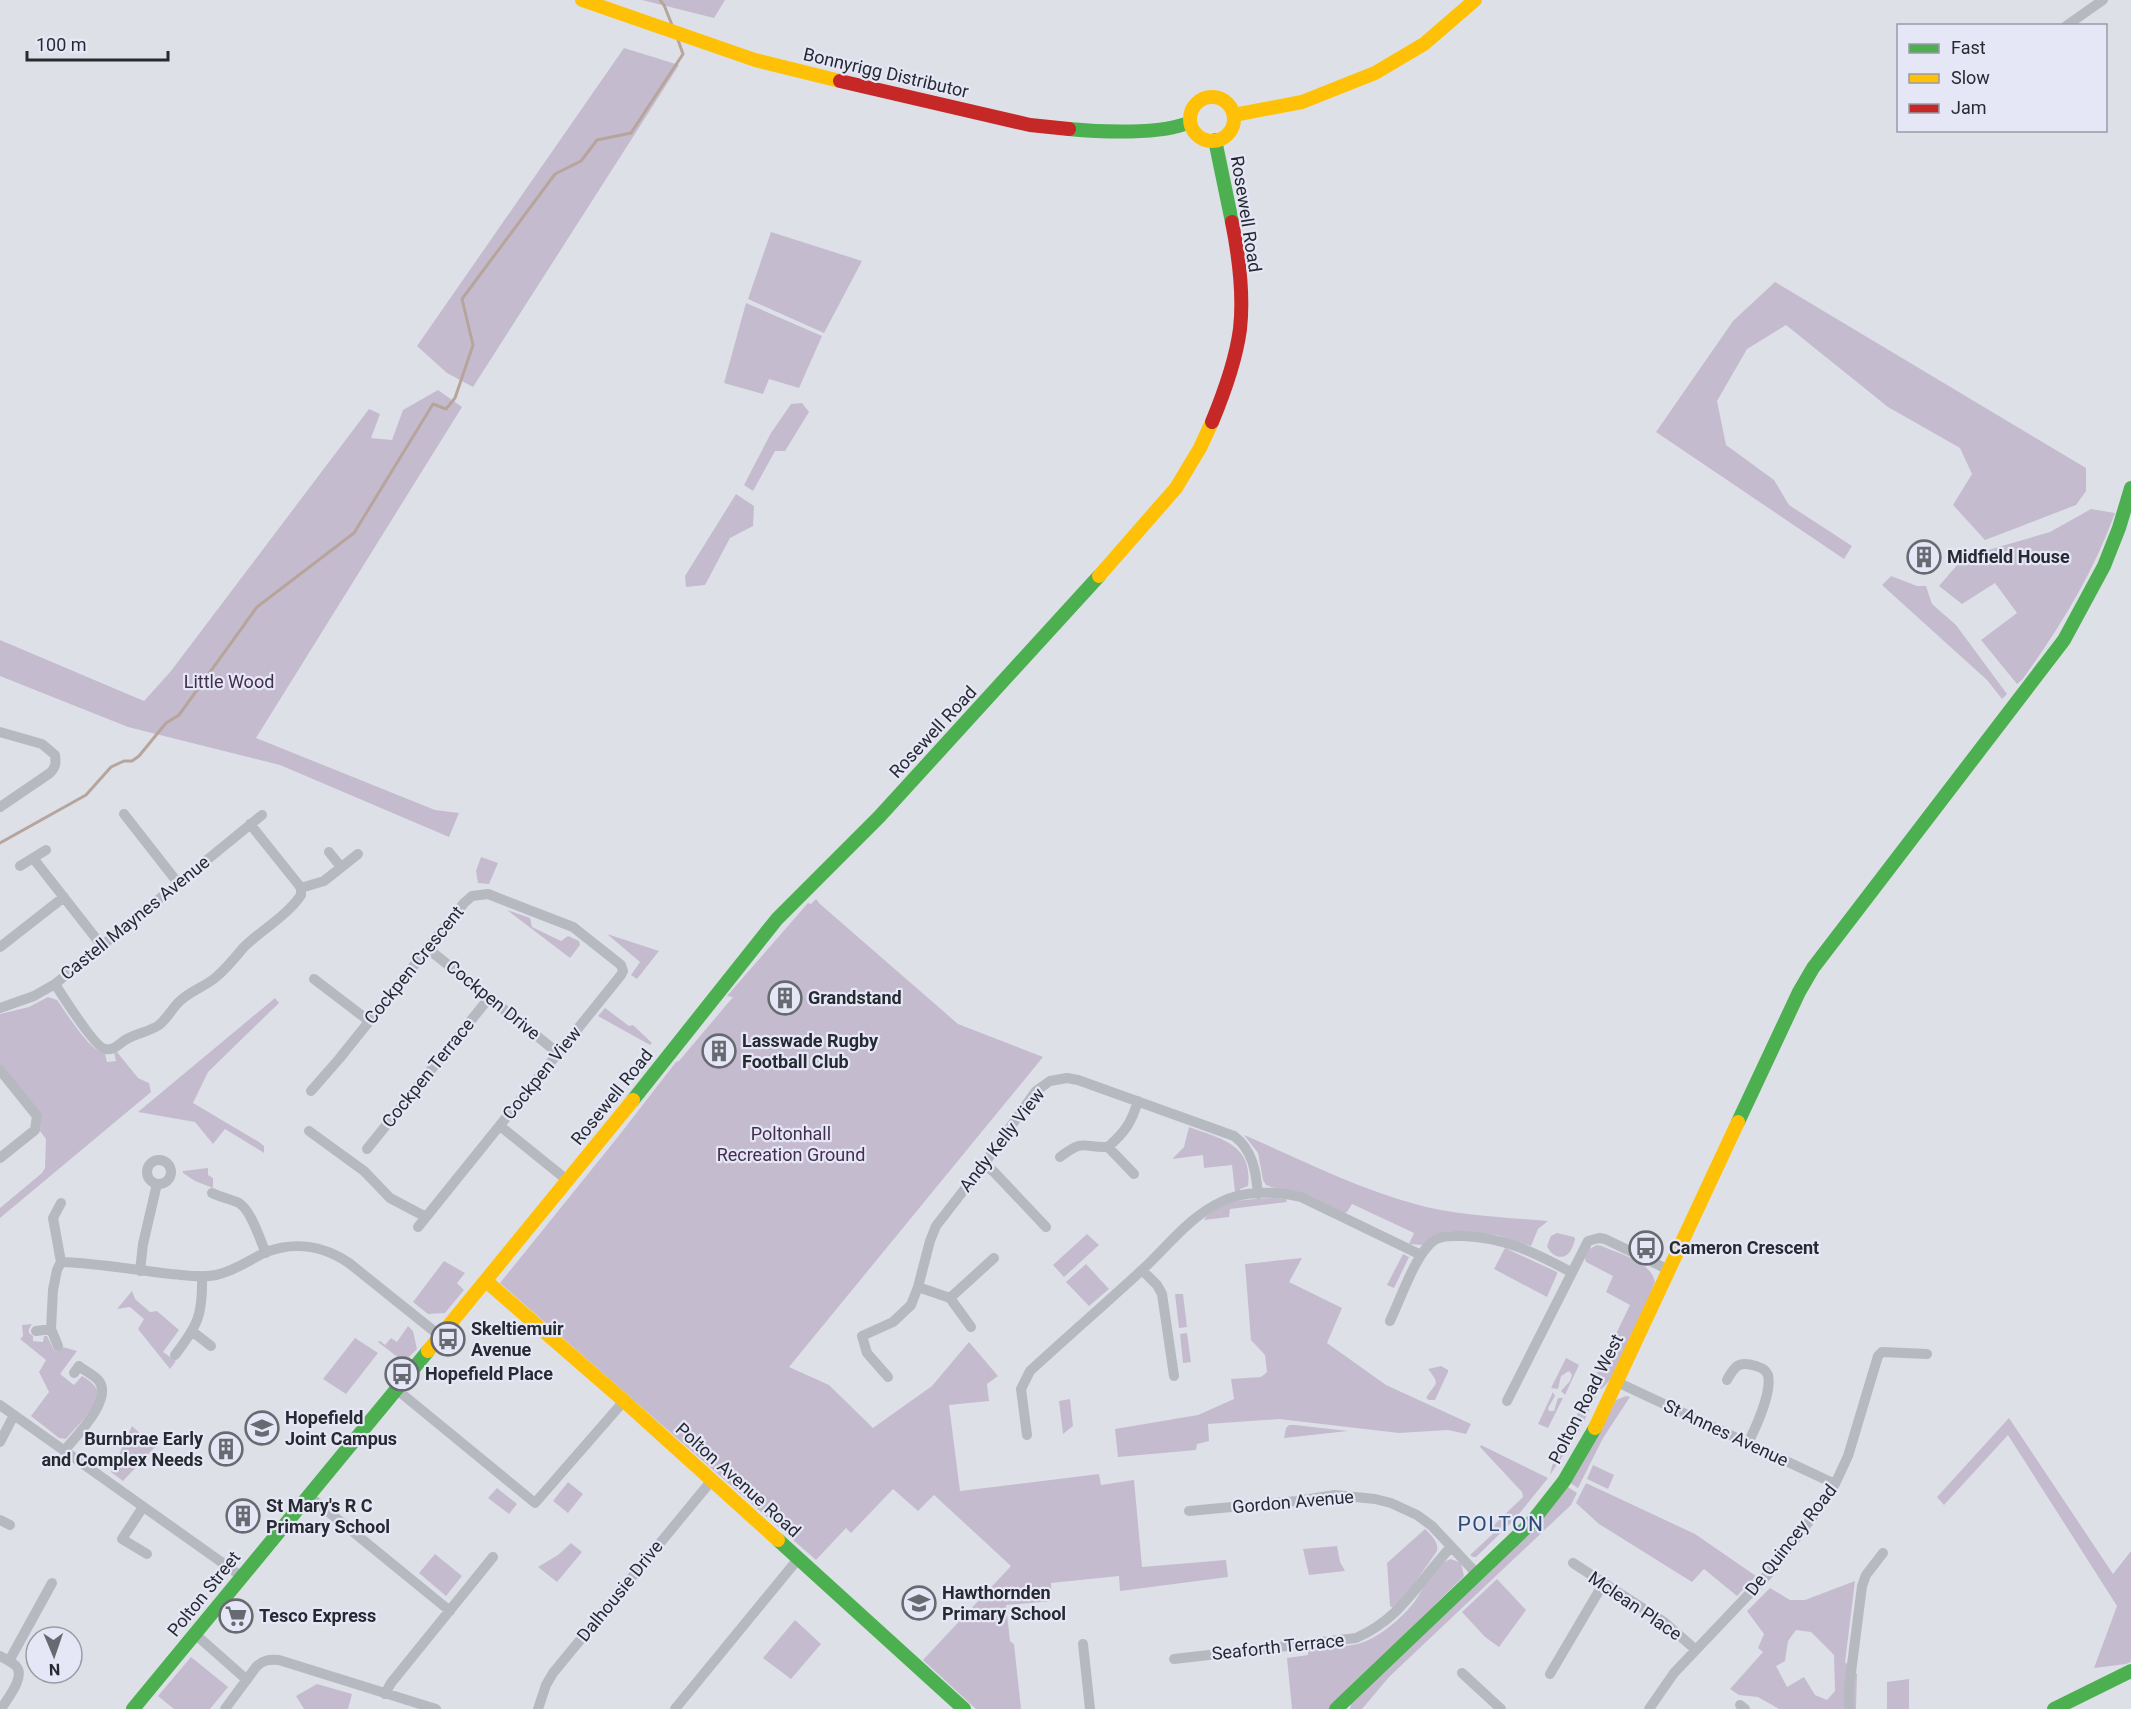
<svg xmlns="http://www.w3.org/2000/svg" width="2131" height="1709" viewBox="0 0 2131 1709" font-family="Roboto,sans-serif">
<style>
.green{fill:#c5bbcf;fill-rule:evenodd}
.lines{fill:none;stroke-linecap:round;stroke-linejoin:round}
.stream{stroke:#b7a59c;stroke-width:3}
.street{stroke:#b7b9c1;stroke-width:10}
.fast{stroke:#4caf50;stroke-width:14}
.slow{stroke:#ffc107;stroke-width:14}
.jam{stroke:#c62828;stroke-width:14}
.labels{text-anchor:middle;stroke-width:4.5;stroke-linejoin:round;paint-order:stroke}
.street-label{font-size:18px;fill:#272a31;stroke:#e5e7f6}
.poi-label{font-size:18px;font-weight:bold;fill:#272a31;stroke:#e5e7f6;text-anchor:start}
.park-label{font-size:18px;fill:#432e4c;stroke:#e5e7f6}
.quarter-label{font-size:21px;letter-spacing:1.5px;fill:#2b4b75;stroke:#e5e7f6}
</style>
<rect width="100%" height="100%" fill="#dee0e8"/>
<path class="green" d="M 642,0 L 725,0 L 714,18 Z
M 624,48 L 679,65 L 473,387 L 447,373 L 417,346 Z
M 771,232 L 862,261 L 824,333 L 748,299 Z
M 1775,282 L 2086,468 L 2086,491 L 2076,505 L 1985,540 L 1953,505 L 1972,474 L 1960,448 L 1888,407 L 1786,325 L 1747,349 L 1717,401 L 1726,445 L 1774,480 L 1789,505 L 1852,546 L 1844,559 L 1656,432 L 1733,321 Z
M 746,303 L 822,336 L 799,388 L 769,379 L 763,394 L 724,383 Z
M 438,390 L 462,407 L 256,738 L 435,810 L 459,813 L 449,837 L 280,765 L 128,727 L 0,676 L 0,640 L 144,701 L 171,671 L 369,409 L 380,414 L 371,438 L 392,440 L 403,410 Z
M 802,403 L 809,412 L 785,451 L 775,451 L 753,491 L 744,485 L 771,433 L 791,404 Z
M 736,494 L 754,506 L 753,526 L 730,538 L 705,585 L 686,587 L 685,576 Z
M 2091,509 L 2115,513 C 2093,574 2060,627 2022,680 L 2017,684 L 1981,640 L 2017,613 L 1995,583 L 1962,604 L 1939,586 L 1964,557 L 2050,532 Z
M 1891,576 L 1917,586 L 1926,586 L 1932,604 L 1956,625 L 2007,694 L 2002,699 L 1987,680 L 1882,585 Z
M 481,857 L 498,863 L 489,884 L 478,883 L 476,871 Z
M 816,899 L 820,904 L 958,1024 L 1043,1057 L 789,1367 L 829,1385 L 873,1428 L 932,1386 L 969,1342 L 998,1376 L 987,1384 L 989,1401 L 949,1405 L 960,1491 L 1099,1474 L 1101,1485 L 1134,1480 L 1142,1567 L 1226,1560 L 1228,1577 L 1120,1591 L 1119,1576 L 1051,1583 L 1052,1601 L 1006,1605 L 1010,1641 L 1014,1644 L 1021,1709 L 976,1709 L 923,1660 L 1011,1566 L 934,1495 L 918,1511 L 893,1489 L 851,1533 L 846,1528 L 816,1560 L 500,1283 L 617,1138 L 676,1062 L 679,1061 L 733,997 L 727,996 L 808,903 L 811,904 Z
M 507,910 L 530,918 L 532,927 L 561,941 L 568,936 L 579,941 L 580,945 L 570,958 Z
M 607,934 L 659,951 L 637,979 L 631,975 L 640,962 Z
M 48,997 L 57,1000 C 68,1015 88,1049 105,1054 L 107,1062 L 116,1061 L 114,1053 L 117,1052 L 138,1078 L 149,1083 L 151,1092 L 0,1218 L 0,1208 L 42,1173 L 45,1168 L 46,1139 L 40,1131 L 41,1116 L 0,1066 L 0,1014 L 29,1007 Z
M 275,998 L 279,1003 L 208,1072 L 193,1103 L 259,1142 L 264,1146 L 264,1153 L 225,1129 L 213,1144 L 195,1122 L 138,1112 Z
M 605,1008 L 629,1026 L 633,1025 L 652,1043 L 650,1045 L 598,1016 Z
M 1189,1127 C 1221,1139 1253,1144 1248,1186 L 1240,1189 L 1240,1192 L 1235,1192 L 1232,1165 L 1204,1168 L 1203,1155 L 1172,1159 L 1184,1147 Z
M 1244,1135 C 1300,1159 1356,1188 1415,1204 C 1458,1216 1504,1217 1548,1221 L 1538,1229 L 1531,1246 L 1497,1235 L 1448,1231 L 1422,1245 L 1409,1244 L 1414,1233 L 1352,1204 L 1347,1212 L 1344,1213 L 1266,1185 L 1263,1180 L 1258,1153 Z
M 208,1168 L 208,1175 L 213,1178 L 213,1188 L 195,1181 L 183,1173 L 183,1171 Z
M 1274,1198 L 1286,1199 L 1287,1202 L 1230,1209 L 1229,1217 L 1204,1220 C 1217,1199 1252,1199 1274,1198 Z
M 1557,1233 L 1574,1237 L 1575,1239 C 1574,1243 1572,1250 1568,1254 C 1560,1261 1550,1254 1547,1246 L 1551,1236 Z
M 1087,1234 L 1099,1245 L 1064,1277 L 1053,1265 Z
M 1597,1245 L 1602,1246 C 1619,1254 1651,1261 1655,1282 C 1647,1302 1616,1385 1599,1390 L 1578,1433 L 1550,1475 L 1552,1466 L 1630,1305 L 1606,1292 L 1613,1276 L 1586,1262 L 1585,1258 L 1589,1249 Z
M 1505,1248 L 1557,1272 L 1557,1274 L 1547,1297 L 1494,1269 Z
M 1403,1254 L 1409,1257 L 1394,1288 L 1387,1285 Z
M 1302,1258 L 1289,1282 L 1342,1308 L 1327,1343 L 1386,1385 L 1471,1424 L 1466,1434 L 1448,1430 L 1399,1433 L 1279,1419 L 1208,1424 L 1209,1441 L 1197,1444 L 1196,1450 L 1118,1457 L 1115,1429 L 1198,1415 L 1234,1399 L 1231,1379 L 1261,1377 L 1267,1372 L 1265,1355 L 1251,1340 L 1245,1264 Z
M 444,1261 L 465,1273 L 457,1283 L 464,1290 L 445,1313 L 428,1314 L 413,1302 Z
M 1086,1264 L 1109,1289 L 1089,1306 L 1066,1282 Z
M 132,1291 L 135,1299 L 150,1312 L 157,1311 L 179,1330 L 163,1352 L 176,1361 L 170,1369 L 138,1329 L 144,1319 L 130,1307 L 117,1309 Z
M 1175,1294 L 1183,1294 L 1187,1327 L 1179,1328 Z
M 32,1324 L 29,1329 L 29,1333 L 33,1336 L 33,1341 L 43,1342 L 44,1336 L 47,1336 L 54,1350 L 58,1351 L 63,1347 L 77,1351 L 60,1374 L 74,1385 L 82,1376 C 88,1380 96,1384 98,1393 C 100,1405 74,1429 66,1439 L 59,1438 L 31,1416 L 49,1392 L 39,1372 L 46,1360 L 20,1339 L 23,1336 L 22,1325 Z
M 408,1326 L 413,1331 L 417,1349 L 404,1362 L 378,1342 L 380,1341 L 385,1345 L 391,1338 L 397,1342 Z
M 1187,1333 L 1191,1362 L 1183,1363 L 1180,1334 Z
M 355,1338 L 378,1353 L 346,1394 L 323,1379 Z
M 1566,1358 L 1579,1365 L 1565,1395 L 1561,1391 L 1570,1381 L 1572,1375 L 1569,1371 L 1561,1376 L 1558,1389 L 1551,1388 Z
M 1441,1366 L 1448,1370 L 1448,1372 L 1435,1400 L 1429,1400 L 1426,1398 C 1436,1381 1441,1386 1428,1369 Z
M 1553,1392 L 1555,1396 L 1548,1408 L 1549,1411 L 1554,1411 L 1558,1398 L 1563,1398 L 1548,1428 L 1538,1424 Z
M 1626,1396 L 1630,1397 L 1603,1438 L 1578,1488 L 1570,1483 L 1616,1400 Z
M 1070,1399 L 1073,1426 L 1063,1434 L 1059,1401 Z
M 2009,1418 L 2113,1574 L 2131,1551 L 2131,1662 L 2126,1664 L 2094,1668 L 2117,1606 L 2008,1435 L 1944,1505 L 1937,1497 Z
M 1289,1425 L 1295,1425 L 1348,1431 L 1284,1438 L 1286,1428 Z
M 132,1426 L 155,1447 L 123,1481 L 111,1472 Z
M 1481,1445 L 1548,1478 L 1515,1519 L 1476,1557 L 1473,1557 L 1470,1555 L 1496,1531 L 1494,1527 L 1495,1524 L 1523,1497 L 1522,1492 L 1480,1447 Z
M 1593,1465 L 1614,1475 L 1608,1489 L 1587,1479 Z
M 568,1482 L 583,1494 L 568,1513 L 553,1501 Z
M 1586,1483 L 1695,1534 L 1756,1576 L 1737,1596 L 1704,1569 L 1692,1582 L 1599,1524 L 1576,1503 Z
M 1568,1487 L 1577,1493 L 1571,1505 L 1389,1677 L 1362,1709 L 1350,1709 L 1351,1704 Z
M 497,1488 L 517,1504 L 509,1514 L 488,1498 Z
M 1425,1529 C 1431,1535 1439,1542 1437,1551 L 1410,1590 L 1393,1608 L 1390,1606 L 1387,1563 Z
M 571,1543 L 582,1552 L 557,1582 L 538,1567 L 558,1555 Z
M 1337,1546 L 1340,1562 L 1345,1571 L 1309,1575 L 1303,1549 Z
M 435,1554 L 462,1576 L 446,1596 L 419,1573 Z
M 1451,1559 L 1461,1563 L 1464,1576 L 1329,1709 L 1292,1709 L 1287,1658 L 1308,1655 L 1308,1648 C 1326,1647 1347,1648 1364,1642 C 1382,1635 1404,1616 1415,1601 C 1425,1587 1433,1564 1451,1559 Z
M 1497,1579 L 1526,1610 L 1499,1647 L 1485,1637 L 1462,1612 Z
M 1855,1581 L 1845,1662 L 1857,1674 L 1856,1709 L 1779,1709 L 1758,1697 L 1739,1695 L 1730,1689 L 1763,1652 L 1758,1648 L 1764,1634 L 1747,1611 L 1770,1588 L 1790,1600 L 1805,1600 ZM 1796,1630 L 1811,1632 L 1834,1655 L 1835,1691 L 1827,1700 L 1815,1695 L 1804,1677 L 1787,1687 L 1776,1666 L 1785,1661 L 1788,1641 Z
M 795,1620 L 821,1644 L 791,1679 L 763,1658 Z
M 191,1657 L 228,1687 L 210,1709 L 174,1709 L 158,1696 Z
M 1909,1679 L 1909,1709 L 1887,1709 L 1887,1682 Z
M 317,1684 L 352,1694 L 348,1709 L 304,1709 L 296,1696 Z"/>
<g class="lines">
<path class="stream" d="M 660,0 L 664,5 L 672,25
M 0,843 L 86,795 L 111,767 L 124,761 L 132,761 L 139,756 L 166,723 L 179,715 L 257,607 L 354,533 L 433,404 L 446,409 L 455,398 L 473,345 L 462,299 L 555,174 L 581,161 L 597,140 L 631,133 L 683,54 L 678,40"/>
<path class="street" d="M 2066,26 L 2103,0
M 0,732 L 42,744 L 55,755 C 56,763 56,767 50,773 L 0,807
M 124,814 L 178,883
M 329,852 L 341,867
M 33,858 L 102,946
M 20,866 L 46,850
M 301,888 L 324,881 L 358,854
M 0,947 L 64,897
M 427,948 L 558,1053
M 314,979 L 369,1021
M 55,984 C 62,995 95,1047 105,1049 C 114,1051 119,1044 125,1040 C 136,1033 149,1032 159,1025 C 168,1018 172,1008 180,1001 C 190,991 204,987 215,978 C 226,969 234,959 243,948 C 260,931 288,915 301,895 L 301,888 L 298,884 L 250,824
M 0,1008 L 34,996 L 55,984 L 262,815
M 0,1070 L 37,1116 L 35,1130 L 0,1158
M 311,1091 L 339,1059 L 464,903 L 472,896 L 488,894 L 573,927 L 621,965 L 623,971 L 621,975 L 418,1227
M 500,1126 L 567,1180
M 309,1131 L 364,1171 L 390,1198 L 426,1217
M 1108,1147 C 1126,1131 1131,1123 1138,1101
M 367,1149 L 489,998
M 1060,1157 C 1086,1138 1081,1148 1108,1147 L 1134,1174
M147 1172a12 12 0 1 1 24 0a12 12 0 1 1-24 0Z
M 984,1164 L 994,1172 L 1046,1227
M 212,1193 C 220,1197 230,1199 239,1203 C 251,1210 260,1240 266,1253
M 61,1262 C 98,1263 134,1270 171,1274 C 185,1275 202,1278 216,1275 C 235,1271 249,1260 266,1252 C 295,1241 324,1246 349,1263 L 440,1336
M 1142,1270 L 1157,1285 L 1162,1294 L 1174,1376
M 140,1271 L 143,1244 L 157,1184
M 918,1287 L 950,1298 L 971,1327
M 950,1298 L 994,1258
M 1390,1321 C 1400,1300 1413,1262 1428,1246 C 1437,1235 1449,1236 1462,1236 C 1505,1237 1535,1253 1571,1272
M 36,1331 L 51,1329
M 193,1332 L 211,1346
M 58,1346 L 51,1329 L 53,1290 L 57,1270 L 61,1262 L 53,1218 L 61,1203
M 175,1355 C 198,1325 203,1315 202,1276
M 888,1377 L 867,1353 L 862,1336 L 893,1322 L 911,1305 L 918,1287 L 930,1241 L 936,1226 L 984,1164 L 1036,1091 L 1050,1081 L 1067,1078 L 1078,1080 L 1234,1136 C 1253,1150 1256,1172 1258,1194
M 1727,1380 C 1735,1365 1739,1361 1756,1366 C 1762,1368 1765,1369 1768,1375 C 1772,1392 1756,1427 1748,1443
M 1617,1382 L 1835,1484
M 396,1389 L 535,1503 L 624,1401
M 1507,1401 L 1588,1241 L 1599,1238 L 1605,1239 L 1669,1270
M 0,1405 L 241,1576
M 1027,1435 L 1021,1389 L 1030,1371 C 1067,1337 1105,1304 1142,1270 C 1167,1247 1190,1216 1221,1202 C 1245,1190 1276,1191 1301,1197 L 1421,1255
M 0,1442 L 14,1415
M 64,1451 C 76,1436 113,1400 99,1381 C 94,1375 85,1371 79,1366 L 74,1373
M 309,1496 L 450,1611
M 143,1507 L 122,1539 L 147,1554
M 1189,1511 L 1297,1501 L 1335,1495 L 1375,1499 L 1391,1503 L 1417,1515 L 1432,1526 L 1477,1574
M 0,1520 L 10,1525
M 1573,1563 L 1664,1622 L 1696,1650
M 195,1634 L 247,1680
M 1083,1644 L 1090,1709
M 0,1656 C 5,1659 12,1662 16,1666 C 26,1677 7,1699 1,1709
M 1174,1659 L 1356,1638 C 1402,1618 1418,1582 1451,1547
M 9,1661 L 52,1583
M 1462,1673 L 1501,1709
M 1550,1674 L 1603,1584
M 385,1694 L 391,1683 L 493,1557
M 1740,1705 L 1745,1709
M 225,1709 L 256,1667 C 263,1660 269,1659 279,1660 L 436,1709
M 538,1709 L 546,1685 L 553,1673 L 712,1480
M 675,1709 L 798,1559
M 1649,1709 L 1674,1673 L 1769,1573 L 1814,1515 L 1835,1484 L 1848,1456 L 1878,1356 L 1882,1352 L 1927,1354
M 1849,1709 L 1849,1688 L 1862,1586 L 1866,1575 L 1883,1553"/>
<path class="fast" d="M 1069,129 C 1100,132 1162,135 1190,122
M 1215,140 L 1232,222
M 633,1100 L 777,919 L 879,817 L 1099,576
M 1738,1122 L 1799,992 L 1813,968 L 2064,640 L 2104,566 L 2119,528 L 2131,488
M 778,1540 L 964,1709
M 133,1709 L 428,1351
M 1336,1709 L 1531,1523 L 1564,1481 L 1595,1428
M 2054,1709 L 2131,1671"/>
<path class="slow" d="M 582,0 L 755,60 L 840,81
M1190 119a22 22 0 1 1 44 0a22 22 0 1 1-44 0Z
M 1234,115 L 1302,102 L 1375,73 L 1424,44 L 1475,0
M 1099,576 L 1176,488 L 1200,448 L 1212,422
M 486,1281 L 624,1401 L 778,1540
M 428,1351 L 633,1100
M 1595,1428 L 1738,1122"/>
<path class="jam" d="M 840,81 L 1030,125 L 1069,129
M 1212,422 C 1224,393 1236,360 1240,329 C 1244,294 1239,257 1232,222"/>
</g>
<defs>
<symbol id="building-ring" viewBox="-11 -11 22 22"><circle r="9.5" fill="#e5e7f6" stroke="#676a71" stroke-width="1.5"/><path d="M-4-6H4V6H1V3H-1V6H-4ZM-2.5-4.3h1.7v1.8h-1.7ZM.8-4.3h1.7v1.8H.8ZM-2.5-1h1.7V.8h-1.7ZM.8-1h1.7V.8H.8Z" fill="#676a71"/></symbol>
<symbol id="bus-ring" viewBox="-11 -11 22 22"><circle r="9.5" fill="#e5e7f6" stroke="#676a71" stroke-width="1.5"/><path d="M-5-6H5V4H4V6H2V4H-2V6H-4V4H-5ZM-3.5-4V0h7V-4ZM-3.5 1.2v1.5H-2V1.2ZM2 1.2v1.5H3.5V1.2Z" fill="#676a71"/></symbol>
<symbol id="school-ring" viewBox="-11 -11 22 22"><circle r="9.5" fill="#e5e7f6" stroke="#676a71" stroke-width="1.5"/><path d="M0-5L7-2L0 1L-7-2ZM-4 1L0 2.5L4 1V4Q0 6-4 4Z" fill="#676a71"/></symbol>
<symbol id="supermarket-ring" viewBox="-11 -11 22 22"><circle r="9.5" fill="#e5e7f6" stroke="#676a71" stroke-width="1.5"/><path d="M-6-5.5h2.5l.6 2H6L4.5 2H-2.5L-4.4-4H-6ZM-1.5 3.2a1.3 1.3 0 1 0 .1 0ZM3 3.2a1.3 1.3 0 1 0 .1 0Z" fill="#676a71"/></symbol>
</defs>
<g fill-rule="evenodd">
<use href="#building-ring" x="1905" y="538" width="38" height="38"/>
<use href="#building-ring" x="766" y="979" width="38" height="38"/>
<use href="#building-ring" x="700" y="1032" width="38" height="38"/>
<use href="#bus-ring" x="1627" y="1229" width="38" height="38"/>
<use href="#bus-ring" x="429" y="1320" width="38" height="38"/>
<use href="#bus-ring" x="383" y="1355" width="38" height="38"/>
<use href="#school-ring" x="243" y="1409" width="38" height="38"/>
<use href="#building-ring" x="207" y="1430" width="38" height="38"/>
<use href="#building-ring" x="224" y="1497" width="38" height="38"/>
<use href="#school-ring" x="900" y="1584" width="38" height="38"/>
<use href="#supermarket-ring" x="217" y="1597" width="38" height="38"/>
</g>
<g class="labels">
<g class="street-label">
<text transform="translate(886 73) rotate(13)" y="6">Bonnyrigg Distributor</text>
<text transform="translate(1246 214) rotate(81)" y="6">Rosewell Road</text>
<text transform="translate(933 732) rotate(-47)" y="6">Rosewell Road</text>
<text transform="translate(135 918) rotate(-39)" y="6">Castell Maynes Avenue</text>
<text transform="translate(414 965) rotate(-51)" y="6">Cockpen Crescent</text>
<text transform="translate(493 1000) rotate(39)" y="6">Cockpen Drive</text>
<text transform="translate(428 1073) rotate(-51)" y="6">Cockpen Terrace</text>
<text transform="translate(542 1073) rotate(-51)" y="6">Cockpen View</text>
<text transform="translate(612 1097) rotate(-51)" y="6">Rosewell Road</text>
<text transform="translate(1002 1140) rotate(-52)" y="6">Andy Kelly View</text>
<text transform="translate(1586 1399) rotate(-63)" y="6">Polton Road West</text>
<text transform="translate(1726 1433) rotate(25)" y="6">St Annes Avenue</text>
<text transform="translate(738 1480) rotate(42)" y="6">Polton Avenue Road</text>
<text transform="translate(1293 1502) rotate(-5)" y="6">Gordon Avenue</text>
<text transform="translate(1791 1540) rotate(-52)" y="6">De Quincey Road</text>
<text transform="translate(620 1591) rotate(-51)" y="6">Dalhousie Drive</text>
<text transform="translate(204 1594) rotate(-51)" y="6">Polton Street</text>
<text transform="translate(1635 1606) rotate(34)" y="6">Mclean Place</text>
<text transform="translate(1278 1647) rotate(-6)" y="6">Seaforth Terrace</text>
</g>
<g class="poi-label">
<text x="1947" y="563">Midfield House</text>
<text x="808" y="1004">Grandstand</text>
<text x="742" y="1047">Lasswade Rugby<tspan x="742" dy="21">Football Club</tspan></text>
<text x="1669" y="1254">Cameron Crescent</text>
<text x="471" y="1335">Skeltiemuir<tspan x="471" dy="21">Avenue</tspan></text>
<text x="425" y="1380">Hopefield Place</text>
<text x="285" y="1424">Hopefield<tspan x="285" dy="21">Joint Campus</tspan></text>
<text x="203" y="1445" text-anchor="end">Burnbrae Early<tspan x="203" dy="21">and Complex Needs</tspan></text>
<text x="266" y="1512">St Mary's R C<tspan x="266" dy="21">Primary School</tspan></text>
<text x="942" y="1599">Hawthornden<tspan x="942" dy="21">Primary School</tspan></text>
<text x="259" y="1622">Tesco Express</text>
</g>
<g class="park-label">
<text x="229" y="688">Little Wood</text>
<text x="791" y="1140">Poltonhall<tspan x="791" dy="21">Recreation Ground</tspan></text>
</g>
<g class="quarter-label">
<text x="1501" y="1531">POLTON</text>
</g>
</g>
<rect x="1897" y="24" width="210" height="108" fill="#e5e7f6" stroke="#999ba7" stroke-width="1.5"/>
<rect x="1909" y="44" width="30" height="9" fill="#4caf50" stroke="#999ba7" stroke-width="1.5"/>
<text x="1951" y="54" font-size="18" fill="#272a31">Fast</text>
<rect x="1909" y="74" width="30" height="9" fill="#ffc107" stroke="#999ba7" stroke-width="1.5"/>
<text x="1951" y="84" font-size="18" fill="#272a31">Slow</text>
<rect x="1909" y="104" width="30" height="9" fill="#c62828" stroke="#999ba7" stroke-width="1.5"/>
<text x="1951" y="114" font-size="18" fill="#272a31">Jam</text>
<g transform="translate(54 1655) rotate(178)"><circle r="28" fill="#e5e7f6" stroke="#999ba7" stroke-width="1.5"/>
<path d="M0-4.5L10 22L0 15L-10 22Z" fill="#676a71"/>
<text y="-9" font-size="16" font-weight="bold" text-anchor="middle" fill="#272a31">N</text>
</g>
<path d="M27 51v9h141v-9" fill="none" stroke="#272a31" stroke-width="3"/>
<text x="36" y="51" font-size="18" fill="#272a31" stroke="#e5e7f6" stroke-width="4.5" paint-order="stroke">100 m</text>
</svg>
